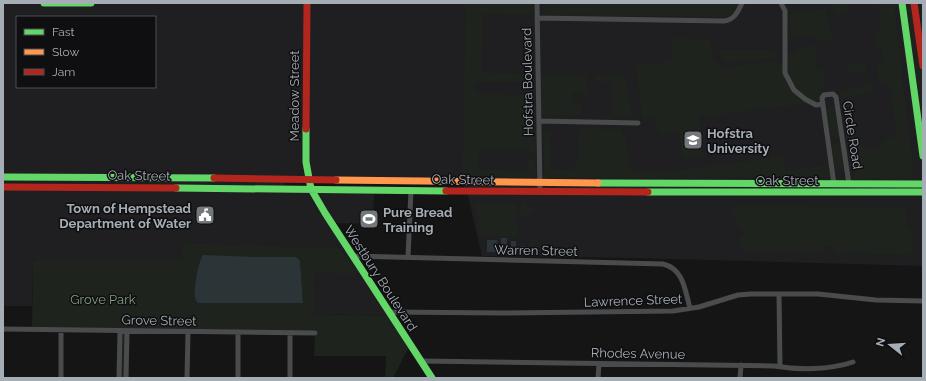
<svg xmlns="http://www.w3.org/2000/svg" width="926" height="381" viewBox="0 0 926 381" font-family="Raleway,sans-serif">
<style>
.built{fill:#1f1f21;fill-rule:evenodd}
.green{fill:#1e231d;fill-rule:evenodd}
.water{fill:#2b3538}
.lines{fill:none;stroke-linecap:round;stroke-linejoin:round}
.street{stroke:#494b4d;stroke-width:5}
.fast{stroke:#63d668;stroke-width:7}
.slow{stroke:#ff974d;stroke-width:7}
.jam{stroke:#b3261e;stroke-width:7}
.labels{text-anchor:middle;stroke-width:3;stroke-linejoin:round;paint-order:stroke}
.street-label{font-size:13px;fill:#a6aeb5;stroke:#0f0f11}
.poi-label{font-size:13px;font-weight:bold;fill:#a6aeb5;stroke:#0f0f11;text-anchor:start}
.park-label{font-size:13px;fill:#839f7e;stroke:#0f0f11}
</style>
<rect width="100%" height="100%" fill="#151515"/>
<path class="built" d="M 3,3 L 923,3 L 923,266 L 633,258 L 482,256 L 468,196 L 462,183 L 285,180 L 284,188 L 374,190 L 373,224 L 332,223 L 392,316 L 314,314 L 314,248 L 181,243 L 183,259 L 37,259 L 31,262 L 33,269 L 32,306 L 3,306 ZM 17,17 L 155,17 L 155,87 L 17,87 Z"/>
<path class="green" d="M 466,3 L 533,3 L 533,15 L 483,14 L 482,73 L 532,74 L 532,82 L 479,82 L 475,83 L 475,89 L 479,90 L 480,94 L 525,95 L 525,92 L 535,92 L 535,153 L 528,153 L 528,150 L 479,149 L 478,169 L 527,171 L 528,160 L 535,160 L 536,174 L 534,178 L 462,175 Z
M 543,3 L 739,3 L 735,12 L 725,17 L 543,15 Z
M 834,3 L 847,3 L 848,13 L 834,14 Z
M 878,3 L 894,3 L 914,178 L 855,178 L 851,144 L 861,143 L 869,149 L 880,147 L 887,138 L 897,136 L 890,86 C 875,81 878,77 876,62 L 883,61 L 882,51 L 879,47 L 877,47 L 875,33 L 880,31 L 879,21 L 880,13 L 878,12 L 878,11 L 880,10 Z
M 906,3 L 912,3 L 923,80 L 923,134 Z
M 826,9 L 833,39 L 816,41 L 815,37 L 802,38 L 800,35 L 799,37 L 791,37 L 789,13 Z
M 671,38 L 700,39 L 711,38 L 712,57 L 719,66 L 725,68 L 747,64 L 784,62 L 785,55 L 789,53 L 797,52 L 798,48 L 820,45 L 820,50 L 815,51 L 817,70 L 823,70 L 825,87 L 820,90 L 821,97 L 819,101 L 803,104 L 700,117 C 700,125 703,134 699,141 L 694,142 L 695,146 L 703,152 L 703,155 L 700,157 L 683,158 L 679,133 L 658,134 L 655,116 L 642,118 L 636,65 L 660,65 L 673,58 Z
M 720,50 L 769,50 L 778,55 L 777,58 L 741,60 L 729,64 L 723,63 L 720,58 Z
M 865,62 L 867,71 L 849,73 L 848,64 Z
M 542,74 L 587,75 L 587,95 L 581,95 L 576,92 L 571,95 L 571,101 L 576,104 L 581,102 L 581,115 L 542,116 Z
M 596,75 L 626,76 L 632,118 L 612,116 L 611,82 L 596,81 Z
M 870,76 L 872,93 L 841,97 L 840,90 L 869,85 L 868,80 Z
M 831,106 L 836,108 L 840,136 L 836,139 L 831,137 L 827,111 Z
M 579,128 L 621,129 L 626,140 L 630,171 L 649,171 L 650,174 L 784,156 L 785,171 L 830,164 L 831,177 L 544,178 L 543,133 L 550,133 L 551,169 L 573,170 L 578,159 Z
M 836,144 L 841,146 L 845,168 L 835,169 L 832,148 L 833,145 Z
M 525,201 L 530,205 L 533,210 L 528,215 L 521,215 L 521,203 Z
M 474,202 L 516,204 L 518,236 L 481,236 Z
M 733,206 L 905,207 L 908,227 L 911,227 L 914,255 L 835,253 L 834,246 L 822,246 L 822,253 L 745,251 L 740,246 L 738,240 L 744,233 L 739,226 L 731,209 Z
M 530,239 L 539,239 L 538,253 L 530,253 Z
M 181,243 L 341,248 L 355,271 L 353,274 L 314,273 L 315,314 L 392,316 L 410,345 L 393,378 L 385,378 L 386,356 L 314,356 L 315,333 L 32,329 L 33,269 L 31,262 L 38,259 L 182,259 ZM 255,257 L 296,257 L 300,260 L 303,303 Z
M 120,332 L 126,332 L 125,378 L 120,378 Z"/>
<path class="water" d="M 501,238 L 507,238 L 507,252 L 501,252 Z
M 487,240 L 497,240 L 497,252 L 487,252 Z
M 511,241 L 516,241 L 516,246 L 526,246 L 526,252 L 511,252 Z
M 203,255 L 255,257 L 296,257 L 300,260 L 303,303 L 198,303 C 197,302 195,299 195,297 C 194,289 198,262 203,255 Z"/>
<g class="lines">
<path class="street" d="M 537,3 L 540,192
M 781,3 L 785,11 L 785,73 L 794,90 L 805,99 L 816,105 L 823,104
M 537,18 L 724,21 C 734,20 738,12 742,3
M 539,121 L 638,123
M 834,184 L 822,98 L 824,95 L 833,94 L 836,97 L 849,184
M 353,256 L 663,264 C 684,269 685,291 690,308
M 408,257 L 411,190
M 779,294 L 780,367
M 389,312 L 502,313 L 673,311 L 699,307 L 738,295 L 751,294 L 818,294 L 876,300 L 923,301
M 3,329 L 315,333
M 421,361 L 774,366 C 799,370 830,370 853,362
M 61,378 L 61,330
M 119,378 L 120,331
M 126,378 L 127,331
M 187,378 L 188,332
M 238,378 L 238,332
M 290,378 L 290,333
M 598,378 L 599,364
M 740,378 L 741,365"/>
<path class="fast" d="M 44,3 L 91,3
M 902,3 L 923,156
M 306,129 L 306,162 L 311,189 L 325,213 L 432,378
M 3,177 L 214,178
M 598,183 L 923,184
M 176,188 L 446,191
M 648,192 L 923,192"/>
<path class="slow" d="M 336,180 L 598,183"/>
<path class="jam" d="M 914,3 L 923,66
M 306,129 L 307,3
M 214,178 L 336,180
M 3,187 L 176,188
M 446,191 L 648,192"/>
</g>
<defs>
<symbol id="university-square" viewBox="-11 -11 22 22"><rect x="-9" y="-9" width="18" height="18" rx="4" fill="#73787d" stroke="#0f0f11"/><path d="M0-5L7-2L0 1L-7-2ZM-4 1L0 2.5L4 1V4Q0 6-4 4Z" fill="#fff"/></symbol>
<symbol id="civic-square" viewBox="-11 -11 22 22"><rect x="-9" y="-9" width="18" height="18" rx="4" fill="#73787d" stroke="#0f0f11"/><path d="M-.6-6.5H3V-4.5H.6V-3L4-1V1h2V6H-6V1h2V-1L-.6-3ZM-1.2 2.5V6h2.4V2.5Z" fill="#fff"/></symbol>
<symbol id="stadium-square" viewBox="-11 -11 22 22"><rect x="-9" y="-9" width="18" height="18" rx="4" fill="#73787d" stroke="#0f0f11"/><path d="M0-5a6.5 5 0 1 0 0 10a6.5 5 0 1 0 0-10ZM-3.5-1.8h7v3.6h-7Z" fill="#fff"/></symbol>
</defs>
<g fill-rule="evenodd">
<use href="#university-square" x="682" y="129" width="22" height="22"/>
<use href="#civic-square" x="194" y="204" width="22" height="22"/>
<use href="#stadium-square" x="358" y="208" width="22" height="22"/>
</g>
<g class="labels">
<g class="street-label">
<text transform="translate(527 82) rotate(-91)" y="5">Hofstra Boulevard</text>
<text transform="translate(294 96) rotate(-90)" y="5">Meadow Street</text>
<text transform="translate(853 135) rotate(81)" y="5">Circle Road</text>
<text transform="translate(139 175) rotate(1)" y="5">Oak Street</text>
<text transform="translate(463 179) rotate(1)" y="5">Oak Street</text>
<text x="787" y="185">Oak Street</text>
<text transform="translate(536 250) rotate(1)" y="5">Warren Street</text>
<text transform="translate(381 278) rotate(57)" y="5">Westbury Boulevard</text>
<text transform="translate(633 300) rotate(-2)" y="5">Lawrence Street</text>
<text transform="translate(159 320) rotate(1)" y="5">Grove Street</text>
<text transform="translate(638 353) rotate(1)" y="5">Rhodes Avenue</text>
</g>
<g class="poi-label">
<text x="707" y="138">Hofstra<tspan x="707" dy="15">University</tspan></text>
<text x="191" y="213" text-anchor="end">Town of Hempstead<tspan x="191" dy="15">Department of Water</tspan></text>
<text x="383" y="217">Pure Bread<tspan x="383" dy="15">Training</tspan></text>
</g>
<g class="park-label">
<text x="103" y="304">Grove Park</text>
</g>
</g>
<rect width="926" height="381" fill="none" stroke="#a6aeb5" stroke-width="8"/>
<rect x="16" y="16" width="140" height="72" fill="#0f0f11" stroke="#4b4f53"/>
<rect x="24" y="29" width="20" height="6" fill="#63d668" stroke="#4b4f53"/>
<text x="52" y="36" font-size="12" fill="#a6aeb5">Fast</text>
<rect x="24" y="49" width="20" height="6" fill="#ff974d" stroke="#4b4f53"/>
<text x="52" y="56" font-size="12" fill="#a6aeb5">Slow</text>
<rect x="24" y="69" width="20" height="6" fill="#b3261e" stroke="#4b4f53"/>
<text x="52" y="76" font-size="12" fill="#a6aeb5">Jam</text>
<g transform="translate(890 345) rotate(287)" stroke="#0f0f11" stroke-width="3" paint-order="stroke">
<path d="M0-3L7 15L0 10L-7 15Z" fill="#a6aeb5"/>
<text y="-6" font-size="11" font-weight="bold" text-anchor="middle" fill="#a6aeb5">N</text>
</g>
</svg>
